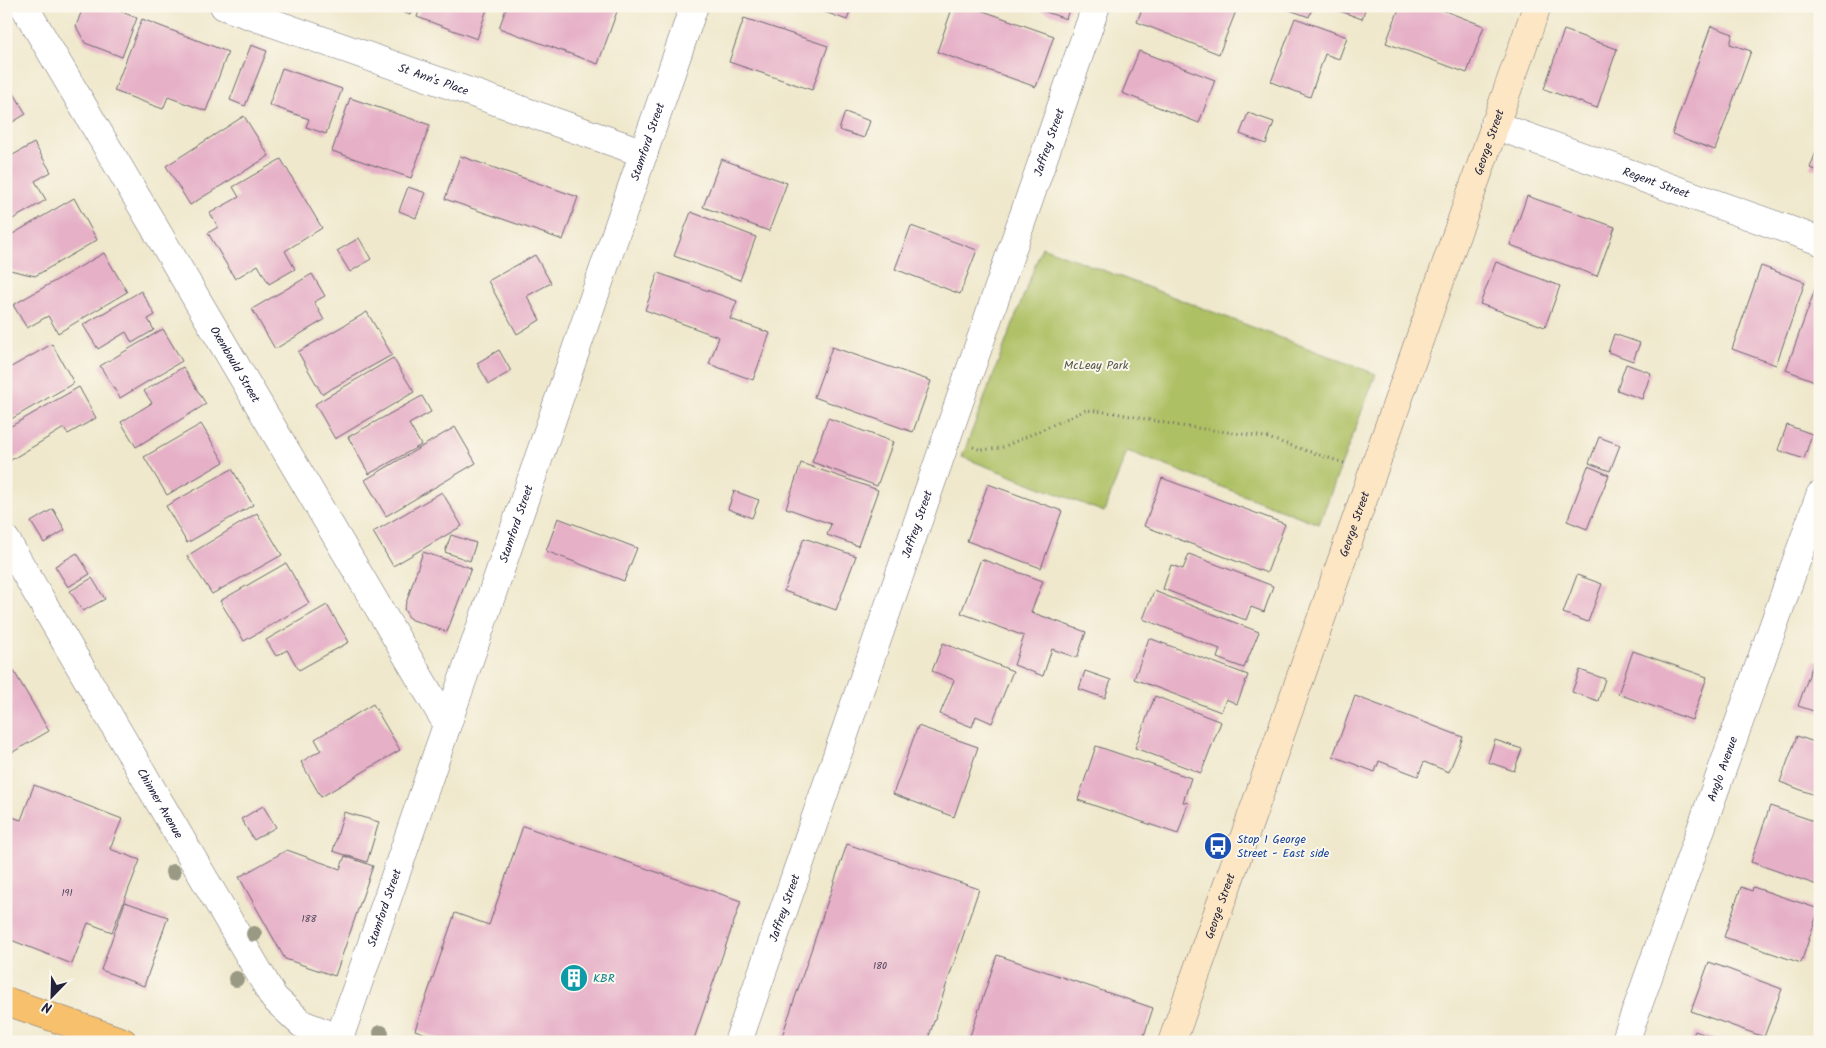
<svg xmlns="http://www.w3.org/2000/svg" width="1826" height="1048" viewBox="0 0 1826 1048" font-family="Kalam,sans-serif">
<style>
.green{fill:#adc064;stroke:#687150}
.building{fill:#e6b0c7}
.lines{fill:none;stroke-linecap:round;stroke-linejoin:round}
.street-casing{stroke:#6a676e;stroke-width:29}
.secondary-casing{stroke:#6a676e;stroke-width:29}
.highway-casing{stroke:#6a676e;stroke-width:29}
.path{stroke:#6a676e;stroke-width:3;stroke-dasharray:1 4;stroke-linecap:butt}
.street{stroke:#fff;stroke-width:28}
.secondary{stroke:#fce6c4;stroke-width:28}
.highway{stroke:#f7c06c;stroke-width:28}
.tree{fill:#999984}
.labels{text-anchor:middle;stroke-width:4;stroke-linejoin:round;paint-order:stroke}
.number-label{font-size:10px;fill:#53465e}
.street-label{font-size:12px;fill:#22223b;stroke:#fbf7ec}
.park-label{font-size:12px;fill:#535949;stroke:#fbf7ec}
.transit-label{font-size:12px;fill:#164399;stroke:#fbf7ec;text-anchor:start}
.culture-label{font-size:12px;fill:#0d838f;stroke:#fbf7ec;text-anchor:start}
</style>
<rect width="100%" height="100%" fill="#fbf7ec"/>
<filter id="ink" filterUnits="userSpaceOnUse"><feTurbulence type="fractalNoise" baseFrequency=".02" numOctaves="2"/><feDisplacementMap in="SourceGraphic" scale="10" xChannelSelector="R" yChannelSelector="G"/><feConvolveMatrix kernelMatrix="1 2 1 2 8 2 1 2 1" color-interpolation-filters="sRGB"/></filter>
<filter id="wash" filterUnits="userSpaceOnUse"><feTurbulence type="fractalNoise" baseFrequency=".0096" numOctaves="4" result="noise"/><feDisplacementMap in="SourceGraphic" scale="20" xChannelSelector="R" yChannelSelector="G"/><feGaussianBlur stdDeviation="1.12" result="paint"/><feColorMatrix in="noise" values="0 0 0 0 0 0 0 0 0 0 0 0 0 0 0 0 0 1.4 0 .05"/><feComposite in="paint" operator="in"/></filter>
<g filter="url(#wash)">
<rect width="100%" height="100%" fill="#efe8cc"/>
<path class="green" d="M 1042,247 L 1376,374 L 1319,524 L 1127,451 L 1104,512 L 962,457 Z"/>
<g id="blocks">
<path class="building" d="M 89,6 L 107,6 L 137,18 L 122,57 L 85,43 L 76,26 L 82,10 Z
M 388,6 L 413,6 L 410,15 Z
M 421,6 L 488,6 L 477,39 L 417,17 Z
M 507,6 L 619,6 L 598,64 L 499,28 Z
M 808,6 L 852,6 L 847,20 Z
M 953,6 L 969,6 L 1054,36 L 1036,87 L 937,52 Z
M 1029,6 L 1070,6 L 1066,19 Z
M 1143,6 L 1238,6 L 1219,54 L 1137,22 Z
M 1285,6 L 1313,6 L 1309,17 L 1284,8 Z
M 1326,6 L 1366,6 L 1362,19 Z
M 1400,6 L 1432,6 L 1484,26 L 1467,73 L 1386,43 Z
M 744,18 L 828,46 L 812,90 L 729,62 Z
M 1295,18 L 1347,37 L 1339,59 L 1325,54 L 1310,97 L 1271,82 Z
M 142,19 L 228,52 L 206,111 L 168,97 L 163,109 L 114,91 Z
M 1711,26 L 1733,34 L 1730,44 L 1751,51 L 1715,150 L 1672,134 Z
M 1564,30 L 1617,49 L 1597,108 L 1544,89 Z
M 251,45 L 267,51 L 245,106 L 230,100 Z
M 1139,51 L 1215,80 L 1199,123 L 1122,93 Z
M 282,68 L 342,89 L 326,134 L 306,127 L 309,119 L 269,105 Z
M 6,79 L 26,114 L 6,126 Z
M 350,98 L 430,125 L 411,178 L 332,151 Z
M 845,112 L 870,121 L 864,138 L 839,130 Z
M 1248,113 L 1274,122 L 1266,144 L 1240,134 Z
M 244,116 L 269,156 L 190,205 L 166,166 Z
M 1820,141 L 1820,171 L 1810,168 Z
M 34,143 L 51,172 L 35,181 L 46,200 L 6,223 L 6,159 Z
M 460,156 L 578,197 L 563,240 L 445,199 Z
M 281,159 L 322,228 L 285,251 L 295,269 L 269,284 L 258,265 L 235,279 L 208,233 L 218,227 L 210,213 L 239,197 L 233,187 Z
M 721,159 L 787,183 L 769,231 L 703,207 Z
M 408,187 L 426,193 L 416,218 L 399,211 Z
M 1527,196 L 1615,227 L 1597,276 L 1510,245 Z
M 74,198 L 97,240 L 35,276 L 6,269 L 6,238 Z
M 691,212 L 756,237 L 740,280 L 674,256 Z
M 911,226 L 977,250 L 960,294 L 895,269 Z
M 359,238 L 371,259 L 350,272 L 337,251 Z
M 104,253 L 127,292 L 58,333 L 48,316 L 27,328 L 13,305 Z
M 535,255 L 551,283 L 527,296 L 540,320 L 517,334 L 488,281 Z
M 1496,262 L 1560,286 L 1545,327 L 1480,304 Z
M 1761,266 L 1805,282 L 1776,365 L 1732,349 Z
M 658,273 L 737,301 L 730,319 L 770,333 L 753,380 L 709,364 L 719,337 L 645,310 Z
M 312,274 L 325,296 L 314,302 L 324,320 L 275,349 L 252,309 Z
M 1817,284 L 1820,285 L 1820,383 L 1786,370 Z
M 141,291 L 155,315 L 148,319 L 154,330 L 132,343 L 126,332 L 98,349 L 83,325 Z
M 367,312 L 392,355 L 322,394 L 298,352 Z
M 163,329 L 182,361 L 120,398 L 100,366 Z
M 1614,334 L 1640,343 L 1633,361 L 1608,352 Z
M 52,344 L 74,383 L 6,422 L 6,370 Z
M 832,347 L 931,381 L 913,432 L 814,397 Z
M 499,350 L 511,371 L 489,384 L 477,363 Z
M 393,358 L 414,392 L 335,439 L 315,404 Z
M 1626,364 L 1651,373 L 1642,399 L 1617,390 Z
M 183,367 L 206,404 L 136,447 L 121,422 L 152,403 L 144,391 Z
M 79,387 L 96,418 L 68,434 L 64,428 L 6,463 L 6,429 Z
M 422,396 L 431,412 L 409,424 L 421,445 L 369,474 L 348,437 Z
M 828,418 L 893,442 L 877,486 L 812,462 Z
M 201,424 L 224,462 L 167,495 L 144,457 Z
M 1787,425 L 1812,434 L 1804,459 L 1778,450 Z
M 455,427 L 476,463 L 386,516 L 365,480 Z
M 1599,437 L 1620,445 L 1610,471 L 1589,463 Z
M 801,463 L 878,490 L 858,546 L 827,535 L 831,524 L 786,508 Z
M 1588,466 L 1609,475 L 1587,529 L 1567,521 Z
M 232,469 L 253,505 L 187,543 L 166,506 Z
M 1162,478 L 1285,524 L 1267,573 L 1144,526 Z
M 988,484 L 1062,511 L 1041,568 L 967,541 Z
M 734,491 L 759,500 L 752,518 L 728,509 Z
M 442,492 L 462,526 L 393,566 L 373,532 Z
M 53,509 L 65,530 L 44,543 L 31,522 Z
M 257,513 L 282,555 L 212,594 L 187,556 Z
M 558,518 L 637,548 L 624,581 L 546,551 Z
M 451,535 L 476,543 L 470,561 L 445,552 Z
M 804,538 L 856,556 L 836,610 L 784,591 Z
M 423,552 L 471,568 L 447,632 L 410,619 L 404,609 Z
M 77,553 L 90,574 L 68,587 L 55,566 Z
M 1189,554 L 1273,586 L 1264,612 L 1251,607 L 1246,620 L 1163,589 L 1171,565 L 1183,569 Z
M 981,559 L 1043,581 L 1031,612 L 1086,632 L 1077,658 L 1052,649 L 1043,676 L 1014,665 L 1024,636 L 961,613 Z
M 286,563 L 309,603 L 244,641 L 220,601 Z
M 1577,575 L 1602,584 L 1588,622 L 1563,613 Z
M 92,578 L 105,599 L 83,611 L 70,591 Z
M 1154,591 L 1259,632 L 1244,668 L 1217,658 L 1220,649 L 1143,619 Z
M 327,605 L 349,642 L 299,670 L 287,650 L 276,656 L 266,640 Z
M 1149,638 L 1248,675 L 1237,704 L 1226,699 L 1221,712 L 1134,679 Z
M 943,643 L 1013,671 L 992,723 L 976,716 L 972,727 L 940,714 L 954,680 L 932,671 Z
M 1633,651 L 1707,677 L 1692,720 L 1618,694 Z
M 1814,661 L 1820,663 L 1820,713 L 1798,706 Z
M 12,668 L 49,731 L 6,756 L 6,671 Z
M 1580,670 L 1605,679 L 1598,701 L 1572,692 Z
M 1085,671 L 1111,680 L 1105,698 L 1079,689 Z
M 1155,696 L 1221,722 L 1201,773 L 1135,748 Z
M 1355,696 L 1463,737 L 1449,772 L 1424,762 L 1418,776 L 1379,761 L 1375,772 L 1333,756 Z
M 373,704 L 400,750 L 321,797 L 301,762 L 321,750 L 315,739 Z
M 918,726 L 978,747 L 954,817 L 893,794 Z
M 1797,736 L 1820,744 L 1820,797 L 1780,782 Z
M 1495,740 L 1522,749 L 1514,771 L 1488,762 Z
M 1096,746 L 1191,778 L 1183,802 L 1188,803 L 1178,834 L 1078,800 Z
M 34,785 L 122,819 L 110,849 L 140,860 L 112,932 L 88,923 L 72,964 L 6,938 L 6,815 L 21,820 Z
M 263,806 L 276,827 L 254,840 L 241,819 Z
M 1770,806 L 1820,823 L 1820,886 L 1751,862 Z
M 344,812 L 379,822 L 367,862 L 333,851 Z
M 523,826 L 741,901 L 693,1042 L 448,1042 L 415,1030 L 455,913 L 489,925 Z
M 847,844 L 979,889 L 927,1042 L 780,1042 Z
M 287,850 L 340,869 L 345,856 L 373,866 L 335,976 L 285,959 L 239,877 Z
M 1741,887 L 1752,891 L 1753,887 L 1819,909 L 1801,963 L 1724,937 Z
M 125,902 L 168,917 L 144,986 L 101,970 Z
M 997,955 L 1153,1008 L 1142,1042 L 968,1042 Z
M 1709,962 L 1782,989 L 1764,1037 L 1691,1011 Z
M 1695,1031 L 1724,1042 L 1690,1042 Z"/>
</g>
</g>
<g filter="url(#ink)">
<use href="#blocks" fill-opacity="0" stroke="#6a676e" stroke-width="1"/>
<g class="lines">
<defs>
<g id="street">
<path id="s1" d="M 24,6 L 447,724"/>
<path id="s2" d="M 224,6 L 644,153"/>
<path id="s3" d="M 1494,125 L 1820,241"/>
<path id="s4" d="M 6,540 L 274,998 L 302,1024 L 339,1038"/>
<path id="s5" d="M 338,1042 L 694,6"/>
<path id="s6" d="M 738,1042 L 1096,6"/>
<path id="s7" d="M 1625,1042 L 1820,495"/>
</g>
<g id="secondary">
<path id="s8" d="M 1172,1042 L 1537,6"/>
</g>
<path id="highway" d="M 6,1001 L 123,1042"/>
</defs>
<use href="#street" class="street-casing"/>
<use href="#secondary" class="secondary-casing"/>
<use href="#highway" class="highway-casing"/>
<path class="path" d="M 973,447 L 981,450 L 1001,448 L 1086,410 L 1115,413 L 1181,426 L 1265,437 L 1344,463"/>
<use href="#street" class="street"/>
<use href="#secondary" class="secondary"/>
<use href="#highway" class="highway"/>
</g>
<g class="tree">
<circle cx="173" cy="872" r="8"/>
<circle cx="254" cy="934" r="8"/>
<circle cx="236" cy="979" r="8"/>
<circle cx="381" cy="1033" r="8"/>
</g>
</g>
<defs>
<symbol id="bus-disc" viewBox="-11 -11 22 22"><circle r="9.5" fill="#1a4fb4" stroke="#fbf7ec"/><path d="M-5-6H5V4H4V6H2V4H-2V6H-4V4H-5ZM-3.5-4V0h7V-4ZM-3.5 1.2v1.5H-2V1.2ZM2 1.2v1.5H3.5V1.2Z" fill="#fff"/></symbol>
<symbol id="building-disc" viewBox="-11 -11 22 22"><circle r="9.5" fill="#0f9aa8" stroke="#fbf7ec"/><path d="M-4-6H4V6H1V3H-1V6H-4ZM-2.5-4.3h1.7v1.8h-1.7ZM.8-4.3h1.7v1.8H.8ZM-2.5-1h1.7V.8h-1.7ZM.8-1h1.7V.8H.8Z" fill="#fff"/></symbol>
</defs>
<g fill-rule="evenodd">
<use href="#bus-disc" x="1202" y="830" width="32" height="32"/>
<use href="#building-disc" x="558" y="962" width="32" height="32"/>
</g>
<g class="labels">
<g class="number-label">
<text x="67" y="896">191</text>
<text x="309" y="922">188</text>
<text x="880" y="969">180</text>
</g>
<g class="street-label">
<text dy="4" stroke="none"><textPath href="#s2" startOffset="222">St Ann's Place</textPath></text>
<text dy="4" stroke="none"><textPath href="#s5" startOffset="952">Stamford Street</textPath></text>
<text dy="4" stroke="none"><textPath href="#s6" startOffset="952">Jaffrey Street</textPath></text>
<text dy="4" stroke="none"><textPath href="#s8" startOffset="954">George Street</textPath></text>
<text dy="4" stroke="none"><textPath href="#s3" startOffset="172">Regent Street</textPath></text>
<text dy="4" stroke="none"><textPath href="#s1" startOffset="416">Oxenbould Street</textPath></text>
<text dy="4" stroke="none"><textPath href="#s5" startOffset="548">Stamford Street</textPath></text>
<text dy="4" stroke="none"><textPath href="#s6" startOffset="548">Jaffrey Street</textPath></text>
<text dy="4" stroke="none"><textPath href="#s8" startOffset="549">George Street</textPath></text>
<text dy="4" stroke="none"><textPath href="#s7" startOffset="290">Anglo Avenue</textPath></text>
<text dy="4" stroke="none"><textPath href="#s4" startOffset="305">Chinner Avenue</textPath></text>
<text dy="4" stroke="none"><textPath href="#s8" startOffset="144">George Street</textPath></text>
<text dy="4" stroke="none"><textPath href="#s5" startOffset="142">Stamford Street</textPath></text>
<text dy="4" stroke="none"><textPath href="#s6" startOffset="142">Jaffrey Street</textPath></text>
</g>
<g class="park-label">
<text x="1096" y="369">McLeay Park</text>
</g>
<g class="transit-label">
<text x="1237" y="843">Stop 1 George<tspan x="1237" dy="14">Street - East side</tspan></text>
</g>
<g class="culture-label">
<text x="593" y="982">KBR</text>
</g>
</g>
<rect width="1826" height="1048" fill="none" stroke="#fbf7ec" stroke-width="25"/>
<g transform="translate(52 996) rotate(203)" stroke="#fbf7ec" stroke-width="4" paint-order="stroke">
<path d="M0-4L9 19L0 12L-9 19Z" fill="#22223b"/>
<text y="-8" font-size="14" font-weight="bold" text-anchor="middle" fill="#22223b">N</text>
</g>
</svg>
